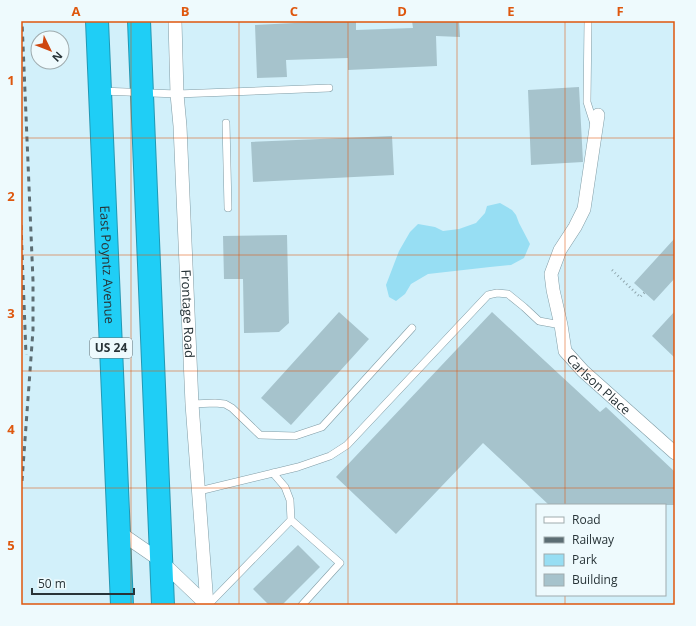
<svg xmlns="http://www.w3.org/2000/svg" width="696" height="626" viewBox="0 0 696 626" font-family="'Open Sans',sans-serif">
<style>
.green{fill:#97def3}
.building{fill:#a6c3cc}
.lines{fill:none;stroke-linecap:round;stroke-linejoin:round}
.lane-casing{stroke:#809ca5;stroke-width:8}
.street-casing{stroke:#809ca5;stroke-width:14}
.highway-casing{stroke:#2298b4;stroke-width:24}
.path{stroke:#90a7ae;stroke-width:2.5;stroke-dasharray:1 3;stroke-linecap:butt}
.lane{stroke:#fff;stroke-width:7}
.street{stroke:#fff;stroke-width:13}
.highway{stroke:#1fcef6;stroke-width:22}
.rail{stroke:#5c6d73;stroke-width:3;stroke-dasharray:5 5;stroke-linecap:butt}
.grid{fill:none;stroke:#de570e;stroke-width:1;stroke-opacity:0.55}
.labels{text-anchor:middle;stroke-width:3;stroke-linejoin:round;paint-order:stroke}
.shield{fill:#eefafd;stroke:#636f73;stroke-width:1}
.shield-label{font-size:12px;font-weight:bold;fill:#283438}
.street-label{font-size:13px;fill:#283438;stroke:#eefafd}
.neatline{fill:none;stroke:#de570e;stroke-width:1.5}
.grid-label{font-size:13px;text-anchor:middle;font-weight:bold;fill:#de570e}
</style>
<rect width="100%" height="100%" fill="#d2f0fa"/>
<path class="green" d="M 500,203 L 512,210 L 516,215 L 519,223 L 530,244 L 524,258 L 511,265 L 490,267 L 428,274 L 411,284 L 405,294 L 396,301 L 389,297 L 386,285 L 399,251 L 410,232 L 418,224 L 435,227 L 443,231 L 459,229 L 476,223 L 485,213 L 487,206 Z"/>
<path class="building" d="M 334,21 L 356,21 L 356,30 L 413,28 L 412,21 L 459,21 L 460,37 L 436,36 L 437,66 L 348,70 L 348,58 L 286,60 L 287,77 L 257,78 L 255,25 Z
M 579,87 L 583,162 L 531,165 L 528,90 Z
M 392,136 L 394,175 L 253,182 L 251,142 Z
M 287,235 L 289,323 L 279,332 L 244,333 L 243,279 L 224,279 L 223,236 Z
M 675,238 L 675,278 L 654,301 L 634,283 Z
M 675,311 L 675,358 L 652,336 Z
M 339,312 L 369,339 L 291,425 L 261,398 Z
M 492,312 L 600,412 L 606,407 L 675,472 L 675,505 L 549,505 L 483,443 L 396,534 L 336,477 Z
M 298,545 L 320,567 L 282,605 L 269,605 L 253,589 Z"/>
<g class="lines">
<defs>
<path id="lane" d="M 588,21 L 587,102 L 594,124
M 101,91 L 177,94 L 329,88
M 226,123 L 228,208
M 192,404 L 215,403 L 225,404 L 232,408 L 260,435 L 295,436 L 322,427 L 412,328
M 273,473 L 285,487 L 290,500 L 291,520
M 199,491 L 298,467 L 330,456 L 347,445 L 488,295 L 497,293 L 508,294 L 524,307 L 539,321 L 561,325
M 208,605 L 291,520 L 340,563 L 302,605"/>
<g id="street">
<path id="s1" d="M 175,21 L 177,94 L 180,126 L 192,404 L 207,605"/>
<path id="s2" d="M 598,115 L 584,209 L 575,227 L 560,250 L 551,274 L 553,290 L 561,325 L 565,351 L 583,371 L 675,453"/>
<path d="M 119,532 L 161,561 L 207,605"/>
</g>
<g id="highway">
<path id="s3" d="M 97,21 L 122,605"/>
<path d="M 139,21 L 163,605"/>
</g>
</defs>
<use href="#lane" class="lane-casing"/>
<use href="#street" class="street-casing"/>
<use href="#highway" class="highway-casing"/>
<path class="path" d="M 612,270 L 640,297 L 645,292"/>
<use href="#lane" class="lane"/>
<use href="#street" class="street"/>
<use href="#highway" class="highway"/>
<path class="rail" d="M 21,225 L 26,355
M 22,481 L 33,330 L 33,281 L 22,21"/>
</g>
<path class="grid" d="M 131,21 L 131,605M 239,21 L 239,605M 348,21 L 348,605M 457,21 L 457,605M 565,21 L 565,505M 21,138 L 675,138M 21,255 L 675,255M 21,371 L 675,371M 21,488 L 675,488M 565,595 L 565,605"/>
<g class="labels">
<rect class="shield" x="90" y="338" width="42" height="20" rx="3"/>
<g class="shield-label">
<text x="111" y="352">US 24</text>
</g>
<g class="street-label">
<text dy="5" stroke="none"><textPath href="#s3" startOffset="244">East Poyntz Avenue</textPath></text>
<text dy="5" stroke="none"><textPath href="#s1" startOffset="293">Frontage Road</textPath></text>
<text dy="5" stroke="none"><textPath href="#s2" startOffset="294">Carlson Place</textPath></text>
</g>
</g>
<rect width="696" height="626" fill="none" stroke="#eefafd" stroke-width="44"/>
<rect x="536" y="504" width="130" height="92" fill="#eefafd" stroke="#9fabae"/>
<rect x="544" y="517" width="20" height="6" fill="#ffffff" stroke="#9fabae"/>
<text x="572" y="524" font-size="12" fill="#283438">Road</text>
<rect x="544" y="537" width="20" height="6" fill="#5c6d73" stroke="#9fabae"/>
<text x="572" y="544" font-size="12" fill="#283438">Railway</text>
<rect x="544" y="554" width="20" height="12" fill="#97def3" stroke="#9fabae"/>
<text x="572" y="564" font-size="12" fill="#283438">Park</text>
<rect x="544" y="574" width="20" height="12" fill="#a6c3cc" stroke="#9fabae"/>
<text x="572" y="584" font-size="12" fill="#283438">Building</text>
<g transform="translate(50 50) rotate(133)"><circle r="19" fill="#eefafd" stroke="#9fabae"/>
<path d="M0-3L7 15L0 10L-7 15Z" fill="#ce4710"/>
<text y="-6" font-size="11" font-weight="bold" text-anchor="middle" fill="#283438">N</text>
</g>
<path d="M32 588v6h102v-6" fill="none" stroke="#283438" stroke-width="2"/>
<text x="38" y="588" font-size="12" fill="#283438" stroke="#eefafd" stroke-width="3" paint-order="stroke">50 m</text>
<rect x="22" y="22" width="652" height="582" class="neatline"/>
<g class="grid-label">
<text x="76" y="16">A</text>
<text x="185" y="16">B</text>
<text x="294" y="16">C</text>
<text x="402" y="16">D</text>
<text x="511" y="16">E</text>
<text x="620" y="16">F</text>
<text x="11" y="85">1</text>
<text x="11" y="201">2</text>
<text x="11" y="318">3</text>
<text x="11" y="434">4</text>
<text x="11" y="550">5</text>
</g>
</svg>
